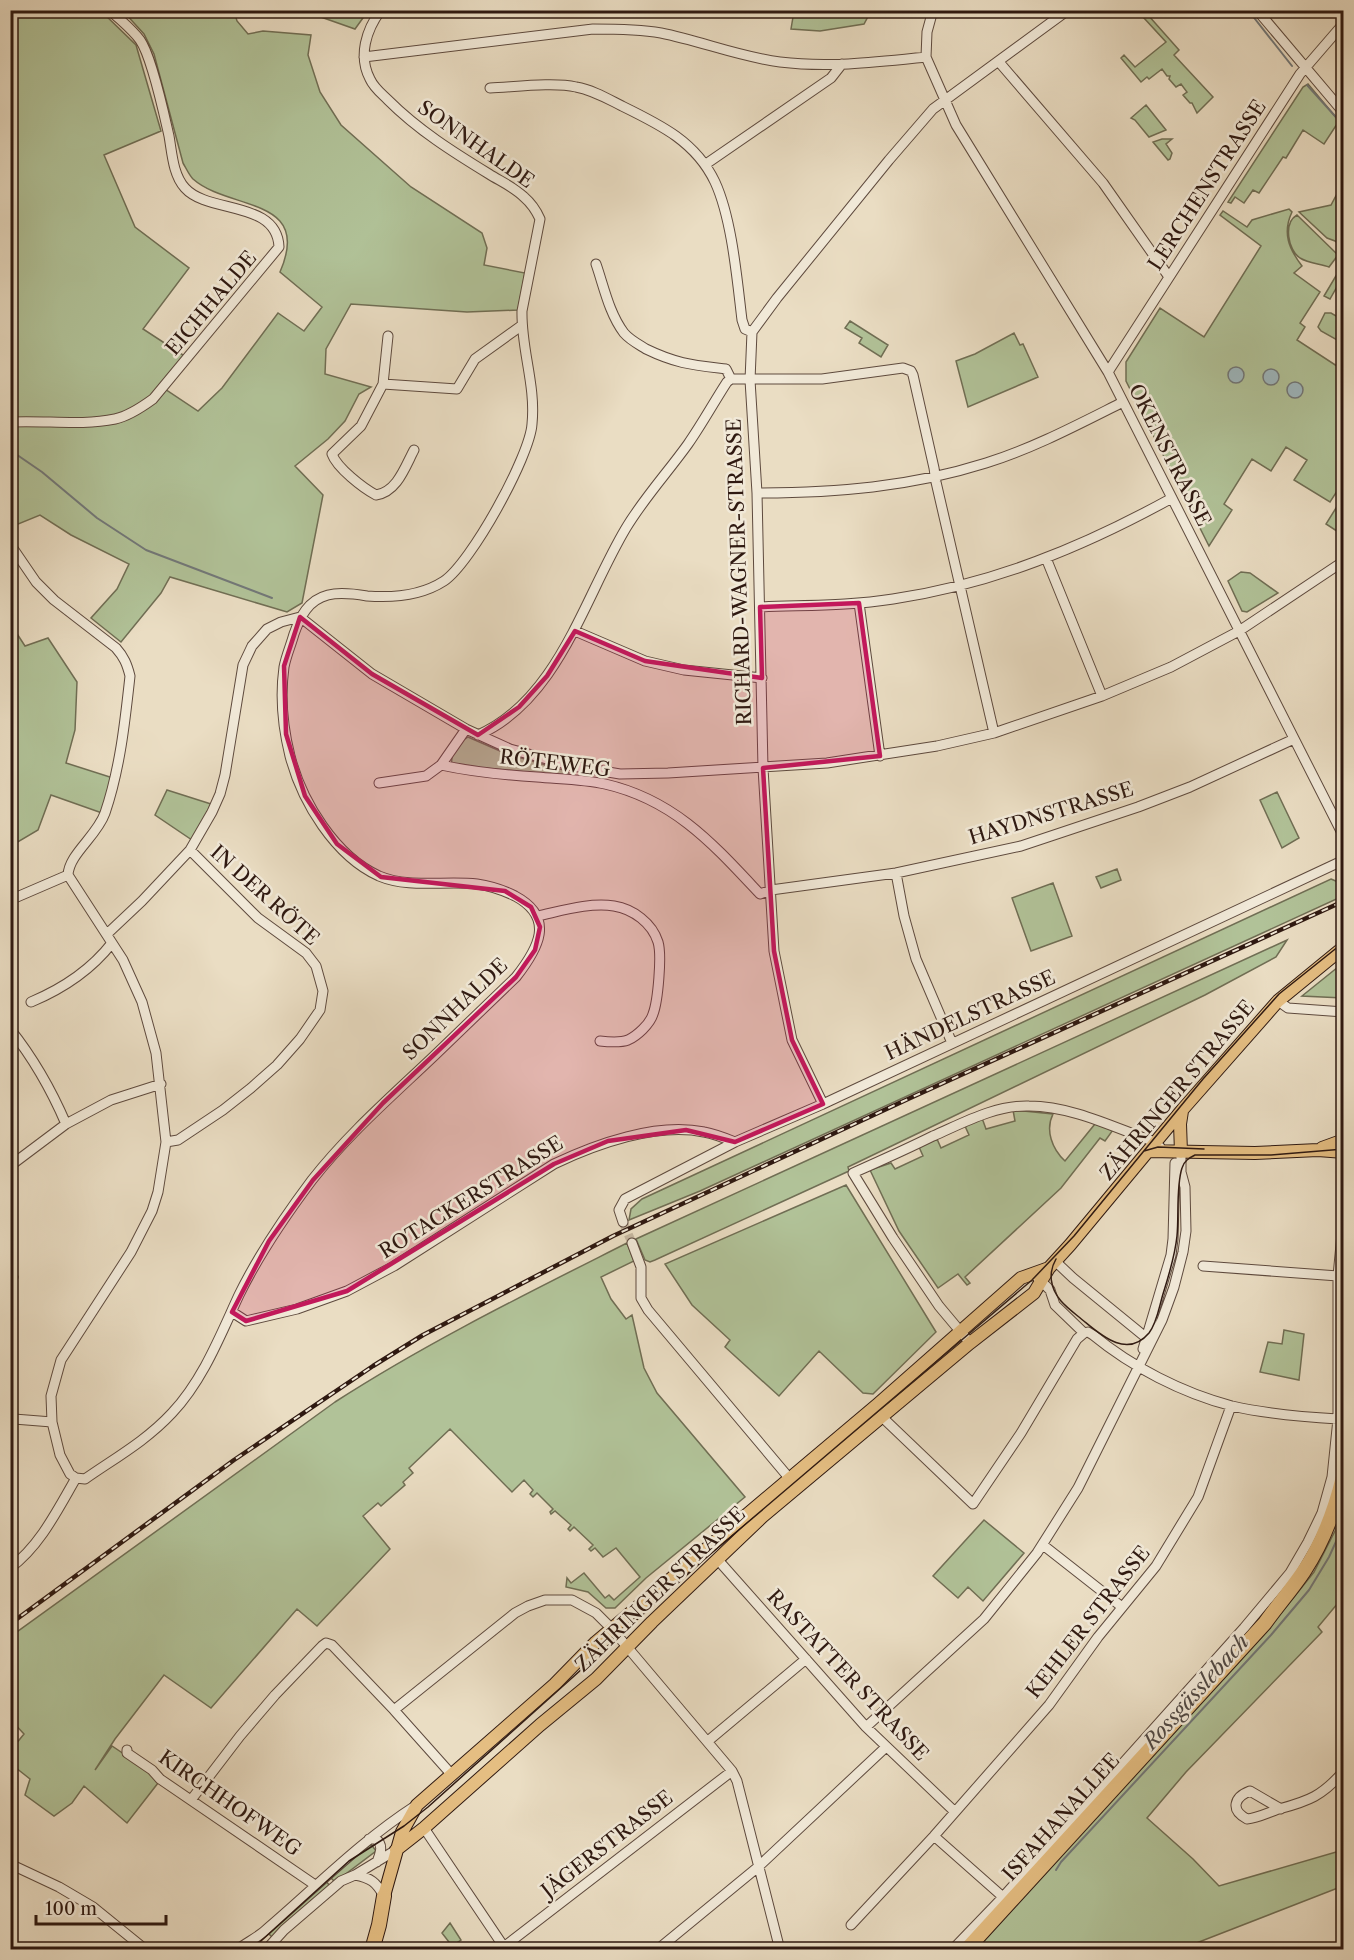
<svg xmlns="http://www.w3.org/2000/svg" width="1354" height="1960" viewBox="0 0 1354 1960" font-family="'Libre Caslon Text',serif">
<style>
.green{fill:#b1c298;stroke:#706e54;stroke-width:1.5}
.water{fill:#9eb8bf;stroke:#727879;stroke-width:1.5}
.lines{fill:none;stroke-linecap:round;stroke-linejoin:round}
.stream{stroke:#727879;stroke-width:2}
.minor-tunnel{stroke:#c5b69f;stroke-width:9;stroke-dasharray:9 4.5;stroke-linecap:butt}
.minor-casing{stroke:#5e4a3e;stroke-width:11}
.major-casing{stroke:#2f1911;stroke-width:14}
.highway-casing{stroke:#2f1911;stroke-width:16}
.minor{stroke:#f1e9d8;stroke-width:9}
.major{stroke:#e5be82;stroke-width:12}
.highway{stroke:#e5be82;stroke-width:14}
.tram{stroke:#2f1911;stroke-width:1.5}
.rail-casing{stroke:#2f1911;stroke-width:4.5}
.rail{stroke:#f1e9d8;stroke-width:2;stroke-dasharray:7;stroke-linecap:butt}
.marked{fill:#c2185b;fill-opacity:0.2;stroke:#c2185b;stroke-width:4.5;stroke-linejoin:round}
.labels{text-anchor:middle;stroke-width:5;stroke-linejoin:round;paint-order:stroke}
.street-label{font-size:20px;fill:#2f1911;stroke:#f1e9d8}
.water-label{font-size:21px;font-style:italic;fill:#504945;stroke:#f1e9d8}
</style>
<rect width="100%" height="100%" fill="#eaddc3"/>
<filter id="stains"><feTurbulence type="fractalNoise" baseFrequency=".00333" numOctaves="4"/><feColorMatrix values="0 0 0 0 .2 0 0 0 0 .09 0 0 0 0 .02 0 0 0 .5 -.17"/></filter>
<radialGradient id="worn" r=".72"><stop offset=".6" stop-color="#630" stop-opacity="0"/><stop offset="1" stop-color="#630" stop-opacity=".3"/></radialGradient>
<path class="green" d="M 11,11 L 101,11 L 136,45 L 161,131 L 104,155 L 135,227 L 189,268 L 143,329 L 186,357 L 162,387 L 198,411 L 222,388 L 278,313 L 304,331 L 322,307 L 280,272 C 313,196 229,211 193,179 C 189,175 186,168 183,163 L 154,54 L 144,34 L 123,11 L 234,11 L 237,21 L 248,34 L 263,31 L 311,35 L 308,55 L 320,92 L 341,125 L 411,187 L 482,233 L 487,248 L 484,265 L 525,273 L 518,310 L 467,312 L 351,304 L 326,349 L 325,374 L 371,387 L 359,394 L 345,421 L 328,439 L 295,466 L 323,495 L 302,603 L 287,612 L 170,577 L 161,593 L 121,642 L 91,618 L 117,589 L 129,564 L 71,535 L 40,515 L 11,527 Z
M 320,11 L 320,10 L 368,11 L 355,29 L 318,16 Z
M 794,11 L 794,10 L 871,11 L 864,24 L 820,31 L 791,29 Z
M 1148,15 L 1179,50 L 1174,55 L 1213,97 L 1197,113 L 1192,103 L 1190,103 L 1183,95 L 1187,92 L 1181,84 L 1176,87 L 1169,79 L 1170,76 L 1167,76 L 1162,69 L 1149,79 L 1147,77 L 1141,82 L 1121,58 L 1124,55 L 1135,67 L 1166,42 L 1144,18 Z
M 1308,84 L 1339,121 L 1324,144 L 1303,130 L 1286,158 L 1283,157 L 1259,193 L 1253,190 L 1244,203 L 1235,197 L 1231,203 L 1228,202 L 1303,87 Z
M 1146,105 L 1166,130 L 1149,137 L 1135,120 L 1131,118 Z
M 1162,139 L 1172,139 L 1166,144 L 1172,153 L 1170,159 L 1168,160 L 1153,142 Z
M 1339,190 L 1338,195 L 1343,199 L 1343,248 L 1335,241 L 1327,238 L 1299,212 L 1331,205 Z
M 1289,209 L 1292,212 C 1282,233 1289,249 1302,266 L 1294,273 L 1320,292 L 1300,323 L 1305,327 L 1297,340 L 1343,370 L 1343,482 L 1330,502 L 1294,480 L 1307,460 L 1286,447 L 1271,471 L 1252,459 L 1224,504 L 1232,510 L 1209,546 L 1126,381 L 1126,362 L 1160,308 L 1204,337 L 1261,246 L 1220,215 L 1223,211 L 1247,227 L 1252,220 Z
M 1297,215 L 1338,255 L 1329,267 C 1320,264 1308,263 1300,258 C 1288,250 1283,223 1297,215 Z
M 1343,264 L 1343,280 L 1338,285 L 1330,299 L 1324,296 Z
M 1325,313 L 1331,313 L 1343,320 C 1344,329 1345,335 1337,340 L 1321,331 L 1318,327 Z
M 850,321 L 888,345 L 881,357 L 859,343 L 862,338 L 845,328 Z
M 1014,333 L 1020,345 L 1023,344 L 1038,377 L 968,407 L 956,361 L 975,354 Z
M 1343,498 L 1343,535 L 1326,524 L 1341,500 Z
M 1241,572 L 1250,573 L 1278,593 L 1247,612 L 1242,611 L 1228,581 Z
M 10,623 L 25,646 L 48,638 L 77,682 L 75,730 L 66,763 L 113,778 L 102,813 L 51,795 L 38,830 L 11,846 Z
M 468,737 L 507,754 L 567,771 L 569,773 L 567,776 L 452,765 C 450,753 457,742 468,737 Z
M 167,790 L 211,804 L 203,823 L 192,840 L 155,815 Z
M 1277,792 L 1299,838 L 1282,848 L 1260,800 Z
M 1117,869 L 1121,880 L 1101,888 L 1096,877 Z
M 1331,879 L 1343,884 L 1343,896 L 700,1191 L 629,1220 L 631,1209 L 642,1199 Z
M 1053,883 L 1072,936 L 1031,951 L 1012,898 Z
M 1287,940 L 1276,957 L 1205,995 L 848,1167 L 849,1171 L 655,1260 L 650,1262 L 645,1260 L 636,1239 Z
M 1343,963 L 1343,998 L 1302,996 Z
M 1013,1110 L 1053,1114 C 1045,1130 1052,1149 1065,1161 L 1095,1124 L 1113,1130 L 1105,1141 L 1100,1138 L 1061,1188 L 965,1277 L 970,1283 L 967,1285 L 958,1274 L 938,1288 L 899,1231 L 870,1170 L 891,1163 L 895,1169 L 923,1156 L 919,1147 L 937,1139 L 941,1148 L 969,1135 L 965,1126 L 982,1118 L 986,1129 L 1015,1121 Z
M 846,1185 L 936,1332 L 873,1394 L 863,1393 L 819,1351 L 779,1396 L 725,1347 L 730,1340 L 692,1305 L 665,1264 Z
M 627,1243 L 634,1261 L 601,1277 L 611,1299 L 626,1319 L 632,1315 L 644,1368 L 657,1393 L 745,1497 L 646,1578 L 615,1608 L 606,1608 L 588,1592 L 566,1587 L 567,1578 L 571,1583 L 584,1573 L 605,1598 L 609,1595 L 614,1600 L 640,1577 L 616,1548 L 603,1557 L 595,1548 L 591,1551 L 589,1549 L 593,1545 L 574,1527 L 570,1531 L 568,1529 L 571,1525 L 555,1511 L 551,1514 L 550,1512 L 553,1509 L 537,1493 L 533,1497 L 530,1494 L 533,1490 L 524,1480 L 512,1492 L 450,1429 L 409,1468 L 413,1473 L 403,1482 L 405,1485 L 381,1506 L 378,1503 L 363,1516 L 390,1549 L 317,1626 L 297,1609 L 211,1708 L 164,1675 L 115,1739 L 95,1770 L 112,1746 L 155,1775 L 158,1783 L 127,1823 L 84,1786 L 72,1803 L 54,1816 L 25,1795 L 30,1779 L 11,1764 L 11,1750 L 24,1734 L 11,1720 L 10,1637 L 335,1402 C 428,1342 528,1293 627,1243 Z
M 1284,1330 L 1304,1334 L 1299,1380 L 1260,1372 L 1268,1342 L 1282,1344 Z
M 1343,1501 L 1343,1597 L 1318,1627 L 1322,1632 L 1186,1772 L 1147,1818 L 1193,1859 L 1219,1886 L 1343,1850 L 1343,1886 L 1181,1949 L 975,1950 L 1282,1612 L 1314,1572 L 1335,1531 Z
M 984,1520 L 1024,1553 L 983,1601 L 968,1587 L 958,1598 L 933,1576 Z
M 371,1844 L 376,1851 L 335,1882 L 329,1876 Z
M 325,1880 L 330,1886 L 273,1938 L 268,1933 Z
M 450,1923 L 461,1940 L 452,1946 L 442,1933 Z"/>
<path class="water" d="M1228 375a8 8 0 1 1 16 0a8 8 0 1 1-16 0Z
M1263 377a8 8 0 1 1 16 0a8 8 0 1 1-16 0Z
M1287 390a8 8 0 1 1 16 0a8 8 0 1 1-16 0Z"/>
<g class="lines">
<path class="stream" d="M 1248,10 L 1292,66
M 1307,85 L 1344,126
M 10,450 L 42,472 L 97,518 L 146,550 L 272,598
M 1056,1870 L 1061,1862 L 1271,1635 L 1309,1590 L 1329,1557 L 1344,1524"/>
<path class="minor-tunnel" d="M 623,1222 L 632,1243"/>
<defs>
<path id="minor" d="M 933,10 L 927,32 L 926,57 L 956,125 L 1108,372 L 1344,837
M 1257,10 L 1344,113
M 364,57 L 593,29 C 615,29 638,29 661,33 C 701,41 740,57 780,62 C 829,68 878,62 926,57
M 999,62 L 1103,183 L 1169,277
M 490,88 C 514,87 554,82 576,87 C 593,90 608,99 622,106 C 661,125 696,142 715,182 C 732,219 737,279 742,320 L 745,329 L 752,332
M 706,164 L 831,78 L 842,64
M 596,264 C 604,287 609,313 624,333 C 630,340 638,344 646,349 C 677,364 693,365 726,369 L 731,379
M 1108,372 L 1300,74 L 1344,23
M 383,384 L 388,336
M 10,422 C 45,420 81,426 115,419 C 129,416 142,407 153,399 L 279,247 C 277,200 208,214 185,188 C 173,175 172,153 169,136 C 164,114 152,57 140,40 C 132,29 120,20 110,10
M 414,450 C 405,467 397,492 376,495 C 363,488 337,468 332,454 L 361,426 L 383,384 L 457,389 L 475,359 L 521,326
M 757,493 C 836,493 910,487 986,463 C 1034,448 1079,424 1123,402
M 10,544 L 36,582 L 54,600 L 116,648 C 124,657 127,664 130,676 C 125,722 120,769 105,813 C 97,836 69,854 68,875
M 1046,558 L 1102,696
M 859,603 L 880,756
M 760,607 C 805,605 849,606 893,599 C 993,584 1083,547 1172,498
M 575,631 L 645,661 L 684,670 L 762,678
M 478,735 C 558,700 584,598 626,528 C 644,498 668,472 688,444 C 702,424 714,402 727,382 L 731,379 L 822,379 L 903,368 L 911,371 L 913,375 L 934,468 L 936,482 L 994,733
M 441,765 L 466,729
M 379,783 L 426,776 L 441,765 C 473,772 504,775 537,777 C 559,779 583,779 605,784 C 675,800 714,845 760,894 L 771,890 L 896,873 L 1021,846 L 1138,807 L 1190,787 L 1294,739
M 896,873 L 904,916 L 916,959 L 952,1043
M 68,875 L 123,960 L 142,1002 L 156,1053 L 166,1142 L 158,1192 L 152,1211 L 131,1252 L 61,1360 L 51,1396 L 52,1422 L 60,1455 L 70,1474 L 76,1478
M 10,900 L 68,875
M 537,916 C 561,911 590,902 614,906 C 633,909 652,923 658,942 C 662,955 658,1001 653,1014 C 650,1024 637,1036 628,1040 C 620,1043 609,1042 600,1041
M 107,934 L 142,901 L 190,850 L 212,812 L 220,794 L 225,775 L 243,665 L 252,646 L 267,629 L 281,622 L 300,617 L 372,674 L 466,729 L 510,749 L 573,766 L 620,774 L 668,773 L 827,763 L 937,746 L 994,733 L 1102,696 L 1171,667 L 1239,631 L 1344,561
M 1278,1001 L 1288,1008 L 1344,1012
M 31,1002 C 62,989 91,970 112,943
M 10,1029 C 34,1059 51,1089 66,1124
M 823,1104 L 792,1040 L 774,951 L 763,768 L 757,493 L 750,380 L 752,332 L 777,298 L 889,160 L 933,109 L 1068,10
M 166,1142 L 178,1140 L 223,1110 L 251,1088 L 277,1065 L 300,1039 L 320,1010 L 323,991 L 316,966 L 306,953 L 258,918 L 190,850
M 10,1166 L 66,1124 L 111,1100 L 161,1084
M 623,1222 L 619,1210 L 625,1199 L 735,1142 L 823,1104 L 1344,860
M 632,1243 L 641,1267 L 641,1298 L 648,1310 L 790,1479
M 1055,1261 L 1073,1278 L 1149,1340
M 1203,1266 L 1338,1276
M 10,1275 L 13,1277
M 1037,1277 L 1050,1290 L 1055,1305 L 1084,1333 L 1088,1332 L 1093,1335 C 1132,1367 1182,1393 1232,1406 C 1267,1414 1302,1417 1338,1419
M 232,1312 L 246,1321 L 297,1309 L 347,1291 L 394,1266 L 554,1164 C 596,1144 657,1122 704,1132 C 715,1134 725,1138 735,1142
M 970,1343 L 939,1306 L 893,1238 L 853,1173 C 880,1161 907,1149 933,1136 C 963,1123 995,1105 1029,1106 C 1071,1106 1113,1127 1152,1141 L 1160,1147
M 1143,1349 L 1171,1255 L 1173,1239 L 1175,1163
M 10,1416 L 14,1419 L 52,1422
M 882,1417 L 973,1504 L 1021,1433 L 1077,1339 L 1084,1333
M 76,1478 L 85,1479 C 115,1458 146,1441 172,1413 C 203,1380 220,1336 239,1295 C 259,1254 285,1216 312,1180 C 348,1134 392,1096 434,1056 C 461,1030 488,1004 516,977 C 538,949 556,918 515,896 C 503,890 491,886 477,884 C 445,880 410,889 379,876 C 335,856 302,802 290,756 C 283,728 280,696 284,667 C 286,656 291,645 294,634 C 300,617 308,600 328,595 C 340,592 355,594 367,596 C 393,598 421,596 444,581 C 471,563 530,456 532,424 C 536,385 521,349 522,311 L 540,219 C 536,210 531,203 524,197 C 514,187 500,181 489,174 C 453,152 418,130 388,100 C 382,94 374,88 370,79 C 358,56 366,30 381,10
M 1043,1545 L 1122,1607
M 718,1560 L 866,1727 L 954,1811
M 10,1568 C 40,1546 58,1509 76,1478
M 394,1710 L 515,1613 L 528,1606 L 545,1600 L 572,1600 L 596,1613 L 612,1629 L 732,1771 L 737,1781 L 780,1950
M 866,1727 L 984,1619 L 1037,1553 L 1078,1488 L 1162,1320 L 1174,1287 L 1183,1252 L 1186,1231 L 1185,1187 L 1181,1172 L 1181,1152
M 708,1741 L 806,1659
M 127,1750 L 127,1753 L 152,1770 L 160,1779 L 315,1885
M 191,1800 L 240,1736 L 275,1695 L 322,1646 L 326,1643 L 332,1645 L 394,1710 L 452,1775
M 1281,1809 L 1250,1791 C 1234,1797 1230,1810 1247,1819 C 1258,1818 1269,1812 1279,1809 C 1309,1801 1322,1796 1344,1771
M 424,1828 L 506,1950
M 934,1836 L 1003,1897
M 369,1839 L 376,1839 C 384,1845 380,1854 377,1862
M 10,1864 L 59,1887 L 93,1907 L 146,1950
M 355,1875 C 371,1878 376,1882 384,1896
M 851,1925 L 934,1836 L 1049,1705 L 1098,1637 L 1156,1566 L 1198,1497 L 1231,1406
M 505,1946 L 732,1771
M 237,1950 C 247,1942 259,1937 268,1928 C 317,1886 361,1841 415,1806
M 266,1950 L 284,1930 L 341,1881 L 355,1875 L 396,1850
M 657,1950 L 758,1867 L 886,1747
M 952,1950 L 1003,1897 L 1244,1628 L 1290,1573 L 1308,1542 L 1322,1513 L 1332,1477 L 1338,1419 L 1338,1276 L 1344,1213"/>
<path id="major" d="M 1322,1148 L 1344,1140
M 1149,1151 L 1255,1153 L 1318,1150 L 1344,1152
M 1181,1152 L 1180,1124 L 1182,1111
M 396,1850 L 424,1828 L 540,1725 L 596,1679 L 652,1622 L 762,1517 L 970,1343 L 1034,1293 L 1049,1268 L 1070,1245 L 1183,1109 L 1278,1001 L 1344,947
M 384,1896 L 402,1832 L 417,1805 L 555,1684 L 596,1642 L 878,1404 L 1021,1278 L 1049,1268"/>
<path id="highway" d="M 372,1950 L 379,1925 L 384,1896
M 966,1950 L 1265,1623 C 1277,1606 1292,1589 1304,1571 C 1323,1542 1335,1510 1343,1477"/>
</defs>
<use href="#minor" class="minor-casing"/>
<use href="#major" class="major-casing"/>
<use href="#highway" class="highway-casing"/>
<use href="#minor" class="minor"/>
<use href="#major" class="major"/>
<use href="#highway" class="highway"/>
<path class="tram" d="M 1144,1151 L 1158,1147 L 1204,1149
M 1056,1259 C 1048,1273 1050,1288 1061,1301 C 1068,1309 1077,1315 1085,1322 C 1103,1337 1128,1358 1149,1333 C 1157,1323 1159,1307 1163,1294 C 1169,1275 1175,1256 1177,1236 C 1179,1216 1176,1186 1182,1168 C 1184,1161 1189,1158 1195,1155 L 1271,1155 L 1344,1149
M 251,1950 L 349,1861 L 404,1826 L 428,1807 L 707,1557 L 1032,1280 L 1074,1236 L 1203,1079 L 1279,994 L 1344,942"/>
<defs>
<path id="rail" d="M 10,1624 L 234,1460 L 373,1366 L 423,1335 L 613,1236 L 908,1099 L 1344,901"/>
</defs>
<use href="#rail" class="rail-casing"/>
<use href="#rail" class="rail"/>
</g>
<path class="marked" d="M 859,603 L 880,756 L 763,768 L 774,951 L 792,1040 L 823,1104 L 735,1142 L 686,1130 L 608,1141 L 554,1164 L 347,1291 L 246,1321 L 232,1312 L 269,1241 L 313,1180 L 383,1103 L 516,977 L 535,950 L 540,927 L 531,907 L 505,891 L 381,877 L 337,844 L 305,796 L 286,734 L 284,666 L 300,617 L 372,674 L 478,735 L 519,707 L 547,676 L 575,631 L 645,661 L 762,678 L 760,607 Z"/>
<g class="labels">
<g class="street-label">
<text transform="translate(476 144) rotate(35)" y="7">SONNHALDE</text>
<text transform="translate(1207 185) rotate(-57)" y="7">LERCHENSTRASSE</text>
<text transform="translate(211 303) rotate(-50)" y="7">EICHHALDE</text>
<text transform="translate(1170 455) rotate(63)" y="7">OKENSTRASSE</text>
<text transform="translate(739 572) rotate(-92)" y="7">RICHARD-WAGNER-STRASSE</text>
<text transform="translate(555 763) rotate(7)" y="7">RÖTEWEG</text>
<text transform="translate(1051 813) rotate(-17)" y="7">HAYDNSTRASSE</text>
<text transform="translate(265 895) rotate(42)" y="7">IN DER RÖTE</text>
<text transform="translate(455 1009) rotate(-44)" y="7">SONNHALDE</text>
<text transform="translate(970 1015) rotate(-25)" y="7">HÄNDELSTRASSE</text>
<text transform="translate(1177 1090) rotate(-50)" y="7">ZÄHRINGER STRASSE</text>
<text transform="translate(471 1197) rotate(-32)" y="7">ROTACKERSTRASSE</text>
<text transform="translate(660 1589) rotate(-44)" y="7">ZÄHRINGER STRASSE</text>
<text transform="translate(1088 1622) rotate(-52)" y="7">KEHLER STRASSE</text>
<text transform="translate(848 1675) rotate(47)" y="7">RASTATTER STRASSE</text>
<text transform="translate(230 1803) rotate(35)" y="7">KIRCHHOFWEG</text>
<text transform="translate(1061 1817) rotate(-48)" y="7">ISFAHANALLEE</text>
<text transform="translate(607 1844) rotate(-38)" y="7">JÄGERSTRASSE</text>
</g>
<g class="water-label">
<text transform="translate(1196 1692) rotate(-48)" y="7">Rossgässlebach</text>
</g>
</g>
<rect width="1354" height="1960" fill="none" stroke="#eaddc3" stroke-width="36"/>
<rect x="12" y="12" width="1330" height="1936" fill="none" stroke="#2f1911" stroke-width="3"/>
<rect x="18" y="18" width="1318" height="1924" fill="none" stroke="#2f1911" stroke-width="1.5"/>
<path d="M36 1915v9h130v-9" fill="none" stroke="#2f1911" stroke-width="3"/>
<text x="45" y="1915" font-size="18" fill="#2f1911" stroke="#f1e9d8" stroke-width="4.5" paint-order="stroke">100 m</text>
<rect width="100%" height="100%" filter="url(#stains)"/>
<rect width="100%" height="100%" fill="url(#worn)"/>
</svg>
